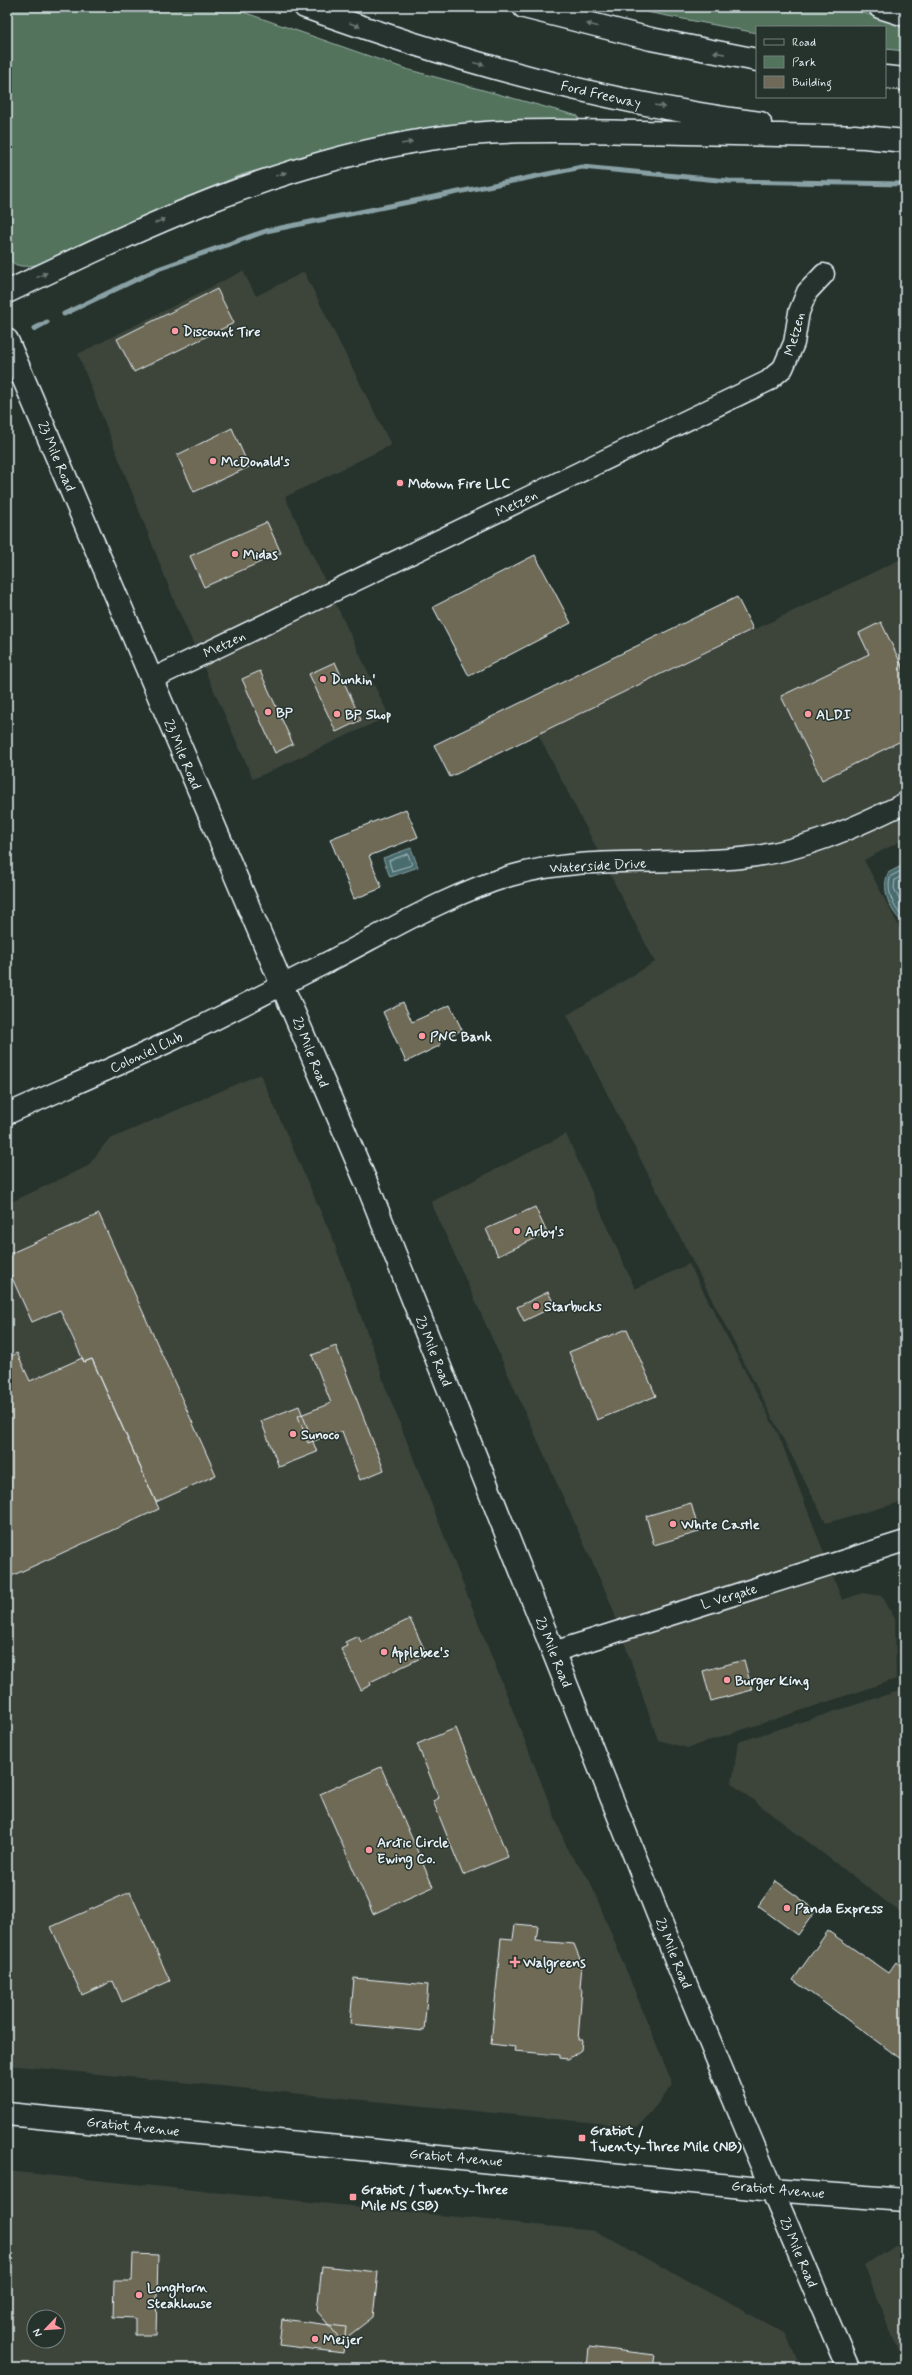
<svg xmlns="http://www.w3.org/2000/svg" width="912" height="2375" viewBox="0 0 912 2375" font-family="Mynerve,sans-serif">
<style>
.built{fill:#3c443a;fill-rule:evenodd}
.green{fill:#52735c;stroke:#9db2aa}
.water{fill:#496c6e;stroke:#89a1a5}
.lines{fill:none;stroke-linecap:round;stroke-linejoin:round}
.shore{stroke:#a8bcc1;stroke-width:1}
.stream{stroke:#89a1a5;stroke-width:5}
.building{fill:#6e6a57;stroke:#e8f1f8}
.street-casing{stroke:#e8f1f8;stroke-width:23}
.secondary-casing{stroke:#e8f1f8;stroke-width:25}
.primary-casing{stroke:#e8f1f8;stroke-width:25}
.highway-casing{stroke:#e8f1f8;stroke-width:25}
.street{stroke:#26332d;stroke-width:20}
.secondary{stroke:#26332d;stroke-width:22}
.primary{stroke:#26332d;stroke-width:22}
.highway{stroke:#26332d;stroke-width:22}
.oneway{fill:#6a7674}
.poi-dot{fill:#ff9aa2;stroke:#26332d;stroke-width:1.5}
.labels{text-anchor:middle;stroke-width:3;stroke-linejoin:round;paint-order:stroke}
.street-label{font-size:14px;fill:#e8f1f8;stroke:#26332d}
.poi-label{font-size:14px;font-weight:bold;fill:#e8f1f8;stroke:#26332d;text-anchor:start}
</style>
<rect width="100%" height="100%" fill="#26332d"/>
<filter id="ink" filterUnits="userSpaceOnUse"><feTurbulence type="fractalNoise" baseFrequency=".025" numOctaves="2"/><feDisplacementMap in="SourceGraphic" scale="8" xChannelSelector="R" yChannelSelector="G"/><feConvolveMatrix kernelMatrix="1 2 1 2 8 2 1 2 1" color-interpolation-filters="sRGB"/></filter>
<g filter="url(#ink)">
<path class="built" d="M 243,271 L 256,296 L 304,272 L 391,445 L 285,497 L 389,716 L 253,779 L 174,600 L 78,354 Z
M 905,557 L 905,839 L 864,860 L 905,938 L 905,1501 L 826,1523 L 567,1015 L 655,962 L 538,734 Z
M 260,1074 L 331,1235 L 376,1357 L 385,1386 L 569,1853 L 589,1879 L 673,2085 L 638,2127 L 7,2065 L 7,1204 L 88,1166 L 108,1140 Z
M 566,1134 L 635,1289 L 689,1264 L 779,1436 L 842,1600 L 863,1593 L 882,1596 L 895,1619 L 896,1679 L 687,1748 L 658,1740 L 611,1604 L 431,1202 Z
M 905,1689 L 905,1916 L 732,1784 L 738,1742 Z
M 7,2171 L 595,2231 L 786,2334 L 800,2368 L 7,2368 ZM 34,2317 L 58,2317 L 58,2341 L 34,2341 Z
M 895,2246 L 905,2247 L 905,2368 L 864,2265 Z"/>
<path class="green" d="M 7,7 L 229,7 L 406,69 L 578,116 L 578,120 L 395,134 L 344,145 L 241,175 L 165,206 L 39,264 C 27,267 13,269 7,255 Z
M 620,7 L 846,7 L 905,27 L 905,51 L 885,49 L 885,27 L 757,27 L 757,33 Z"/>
<path class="water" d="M 411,848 L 418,867 L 390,877 L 383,858 Z
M 905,864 L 905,924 C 890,913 881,890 888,873 Z"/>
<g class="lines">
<path class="shore" d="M 408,854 L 412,865 L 392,871 L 389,861 Z
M 905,869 L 891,876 C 885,889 894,910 905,919
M 905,874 L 895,880 L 894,888 L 905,912"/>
<path class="stream" d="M 64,314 L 158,269 L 266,231 L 582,167 L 729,181 L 905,184
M 34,329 L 47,322"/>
</g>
<path class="building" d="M 217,289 L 234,323 L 134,372 L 117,339 Z
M 232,428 L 249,467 L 194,492 L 177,455 Z
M 267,522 L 281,553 L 204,587 L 190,556 Z
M 535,555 L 571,623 L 469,676 L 433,607 Z
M 737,597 L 753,629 L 450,777 L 434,745 Z
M 881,622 L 905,672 L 905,739 L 822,780 L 781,696 L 869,654 L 859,633 Z
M 335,662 L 361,720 L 336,732 L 309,674 Z
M 260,671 L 293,744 L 275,753 L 242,679 Z
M 406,809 L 418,837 L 369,856 L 382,888 L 354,899 L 330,839 Z
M 403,1002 L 412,1022 L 450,1005 L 462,1030 L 438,1041 L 441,1045 L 406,1062 L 383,1012 Z
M 535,1207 L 547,1233 L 498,1256 L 486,1229 Z
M 99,1214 L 216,1475 L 156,1502 L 92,1359 L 84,1362 L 60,1310 L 32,1322 L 7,1267 L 7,1255 Z
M 548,1292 L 555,1306 L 524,1321 L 517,1307 Z
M 627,1329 L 656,1396 L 597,1420 L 569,1352 Z
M 336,1346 L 384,1470 L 360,1480 L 342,1431 L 308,1443 L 298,1416 L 331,1403 L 312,1355 Z
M 17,1353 L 30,1381 L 82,1358 L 84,1362 L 92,1359 L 159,1509 L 7,1578 L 7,1358 Z
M 299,1406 L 317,1452 L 279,1467 L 261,1421 Z
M 691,1503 L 699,1532 L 654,1545 L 646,1516 Z
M 410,1619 L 427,1655 L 370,1682 L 371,1685 L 361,1690 L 341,1649 L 347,1646 L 345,1642 L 358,1636 L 361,1642 Z
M 744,1660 L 752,1690 L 711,1701 L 703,1671 Z
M 456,1728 L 508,1857 L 463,1875 L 433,1801 L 439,1798 L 417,1744 Z
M 381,1767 L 433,1887 L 373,1914 L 320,1794 Z
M 776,1881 L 816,1910 L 798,1935 L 758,1906 Z
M 130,1892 L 170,1981 L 122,2002 L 113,1981 L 82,1995 L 51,1927 Z
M 515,1924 L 538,1926 L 536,1941 L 574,1944 L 582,1964 L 580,1988 L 582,1988 L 578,2040 L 582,2040 L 581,2050 L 568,2059 L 560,2058 L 560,2055 L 514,2051 L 515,2047 L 491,2044 L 501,1938 L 513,1939 Z
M 828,1931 L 888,1973 L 896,1962 L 905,1969 L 905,2062 L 793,1980 Z
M 354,1978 L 428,1985 L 424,2031 L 350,2024 Z
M 133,2254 L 158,2255 L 156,2335 L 135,2335 L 135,2318 L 113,2317 L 114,2281 L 132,2281 Z
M 322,2266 L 378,2272 L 373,2317 L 342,2341 L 317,2311 Z
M 282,2319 L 346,2327 L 343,2353 L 279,2345 Z
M 589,2347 L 655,2355 L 653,2368 L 587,2368 Z"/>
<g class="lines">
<defs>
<path id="street" d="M 152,679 L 768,381 L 783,368 L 794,343 L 799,312 L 807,292 L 824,274
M 7,1114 C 63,1089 120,1065 175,1039 C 224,1016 273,989 322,965 C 383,934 444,896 510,876 C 585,854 664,866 741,858 C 801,852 852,829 905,803
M 553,1652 L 905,1541"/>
<path id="secondary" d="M 7,2114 L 772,2190 L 848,2368"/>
<path id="primary" d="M 7,340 L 369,1189 L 682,1975 L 772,2190 L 905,2200"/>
<path id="highway" d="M 305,7 C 452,60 605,103 760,123
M 524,7 L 651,39 L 757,60
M 880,7 L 905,15
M 885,77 L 905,79
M 854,136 L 905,141
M 7,292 C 143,227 279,162 430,139 C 499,128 569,131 639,132 C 715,134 791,136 867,137"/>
</defs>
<use href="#street" class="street-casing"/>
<use href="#secondary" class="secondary-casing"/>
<use href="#primary" class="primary-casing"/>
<use href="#highway" class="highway-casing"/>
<use href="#street" class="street"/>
<use href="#secondary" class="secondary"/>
<use href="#primary" class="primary"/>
<use href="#highway" class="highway"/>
</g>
<defs><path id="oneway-solid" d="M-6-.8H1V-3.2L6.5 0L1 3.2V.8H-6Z"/></defs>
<g class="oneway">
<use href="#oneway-solid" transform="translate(355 25) rotate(20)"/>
<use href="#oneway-solid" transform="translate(592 25) rotate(-166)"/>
<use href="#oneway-solid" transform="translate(719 53) rotate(-169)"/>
<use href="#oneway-solid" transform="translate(479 64) rotate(14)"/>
<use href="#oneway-solid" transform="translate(660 106) rotate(10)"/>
<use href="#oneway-solid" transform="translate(407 143) rotate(-10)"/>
<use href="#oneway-solid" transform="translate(281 174) rotate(-19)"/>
<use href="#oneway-solid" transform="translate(160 221) rotate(-23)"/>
<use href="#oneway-solid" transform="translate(42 275) rotate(-26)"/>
</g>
</g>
<g class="poi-dot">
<circle cx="175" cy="331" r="4"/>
<circle cx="213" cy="461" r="4"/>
<circle cx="400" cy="483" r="4"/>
<circle cx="235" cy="554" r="4"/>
<circle cx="323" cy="679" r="4"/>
<circle cx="268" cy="712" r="4"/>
<circle cx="337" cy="714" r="4"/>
<circle cx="808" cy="714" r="4"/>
<circle cx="422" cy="1036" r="4"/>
<circle cx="517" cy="1231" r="4"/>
<circle cx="536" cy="1306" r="4"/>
<circle cx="293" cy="1434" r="4"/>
<circle cx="673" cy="1524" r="4"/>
<circle cx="384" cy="1652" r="4"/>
<circle cx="727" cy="1680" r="4"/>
<circle cx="369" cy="1850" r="4"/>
<circle cx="787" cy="1908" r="4"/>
<path d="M513 1956h4v4h4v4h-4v4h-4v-4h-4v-4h4z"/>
<rect x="578" y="2134" width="8" height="8" rx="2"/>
<rect x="349" y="2193" width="8" height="8" rx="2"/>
<circle cx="139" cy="2295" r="4"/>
<circle cx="315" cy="2339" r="4"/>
</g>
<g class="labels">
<g class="street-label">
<text transform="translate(601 94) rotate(13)" y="5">Ford Freeway</text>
<text transform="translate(794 334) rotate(-75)" y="5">Metzen</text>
<text transform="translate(57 456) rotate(67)" y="5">23 Mile Road</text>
<text transform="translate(516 503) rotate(-26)" y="5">Metzen</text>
<text transform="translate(224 644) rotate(-26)" y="5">Metzen</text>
<text transform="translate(183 754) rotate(67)" y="5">23 Mile Road</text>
<text transform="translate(598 865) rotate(-3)" y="5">Waterside Drive</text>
<text transform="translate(146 1052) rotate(-25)" y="5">Coloniel Club</text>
<text transform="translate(311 1052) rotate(68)" y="5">23 Mile Road</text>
<text transform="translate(434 1351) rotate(68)" y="5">23 Mile Road</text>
<text transform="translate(729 1596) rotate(-17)" y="5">L Vergate</text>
<text transform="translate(554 1652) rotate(68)" y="5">23 Mile Road</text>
<text transform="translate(674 1953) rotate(68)" y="5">23 Mile Road</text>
<text transform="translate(133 2126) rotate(6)" y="5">Gratiot Avenue</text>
<text transform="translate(456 2157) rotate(5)" y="5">Gratiot Avenue</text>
<text transform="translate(778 2189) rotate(5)" y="5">Gratiot Avenue</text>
<text transform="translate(799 2252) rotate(67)" y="5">23 Mile Road</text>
</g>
<g class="poi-label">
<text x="183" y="336">Discount Tire</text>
<text x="221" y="466">McDonald's</text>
<text x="408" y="488">Motown Fire LLC</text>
<text x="243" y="559">Midas</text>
<text x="331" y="684">Dunkin'</text>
<text x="276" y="717">BP</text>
<text x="345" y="719">BP Shop</text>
<text x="816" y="719">ALDI</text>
<text x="430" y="1041">PNC Bank</text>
<text x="525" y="1236">Arby's</text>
<text x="544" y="1311">Starbucks</text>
<text x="301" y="1439">Sunoco</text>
<text x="681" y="1529">White Castle</text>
<text x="392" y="1657">Applebee's</text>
<text x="735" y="1685">Burger King</text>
<text x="377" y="1847">Arctic Circle<tspan x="377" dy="16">Ewing Co.</tspan></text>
<text x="795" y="1913">Panda Express</text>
<text x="523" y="1967">Walgreens</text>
<text x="590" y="2135">Gratiot /<tspan x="590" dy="16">Twenty-Three Mile (NB)</tspan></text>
<text x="361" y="2194">Gratiot / Twenty-Three<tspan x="361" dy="16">Mile NS (SB)</tspan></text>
<text x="147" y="2292">LongHorn<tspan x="147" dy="16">Steakhouse</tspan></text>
<text x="323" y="2344">Meijer</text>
</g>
</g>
<rect width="912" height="2375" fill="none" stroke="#26332d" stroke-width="24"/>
<rect x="12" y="12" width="888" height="2351" fill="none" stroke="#e8f1f8" stroke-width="1.5" filter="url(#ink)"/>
<rect x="756" y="26" width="130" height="72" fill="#26332d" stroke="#747f7e"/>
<rect x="764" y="39" width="20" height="6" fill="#26332d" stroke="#747f7e"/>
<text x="792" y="46" font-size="12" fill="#e8f1f8">Road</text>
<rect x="764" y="56" width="20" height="12" fill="#52735c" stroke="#747f7e"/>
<text x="792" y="66" font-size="12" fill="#e8f1f8">Park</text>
<rect x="764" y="76" width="20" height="12" fill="#6e6a57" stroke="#747f7e"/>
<text x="792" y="86" font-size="12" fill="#e8f1f8">Building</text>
<g transform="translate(46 2329) rotate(245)"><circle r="19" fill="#26332d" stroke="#747f7e"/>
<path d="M0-3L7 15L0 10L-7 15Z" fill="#ff9aa2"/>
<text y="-6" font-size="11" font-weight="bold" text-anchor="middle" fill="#e8f1f8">N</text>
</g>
</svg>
